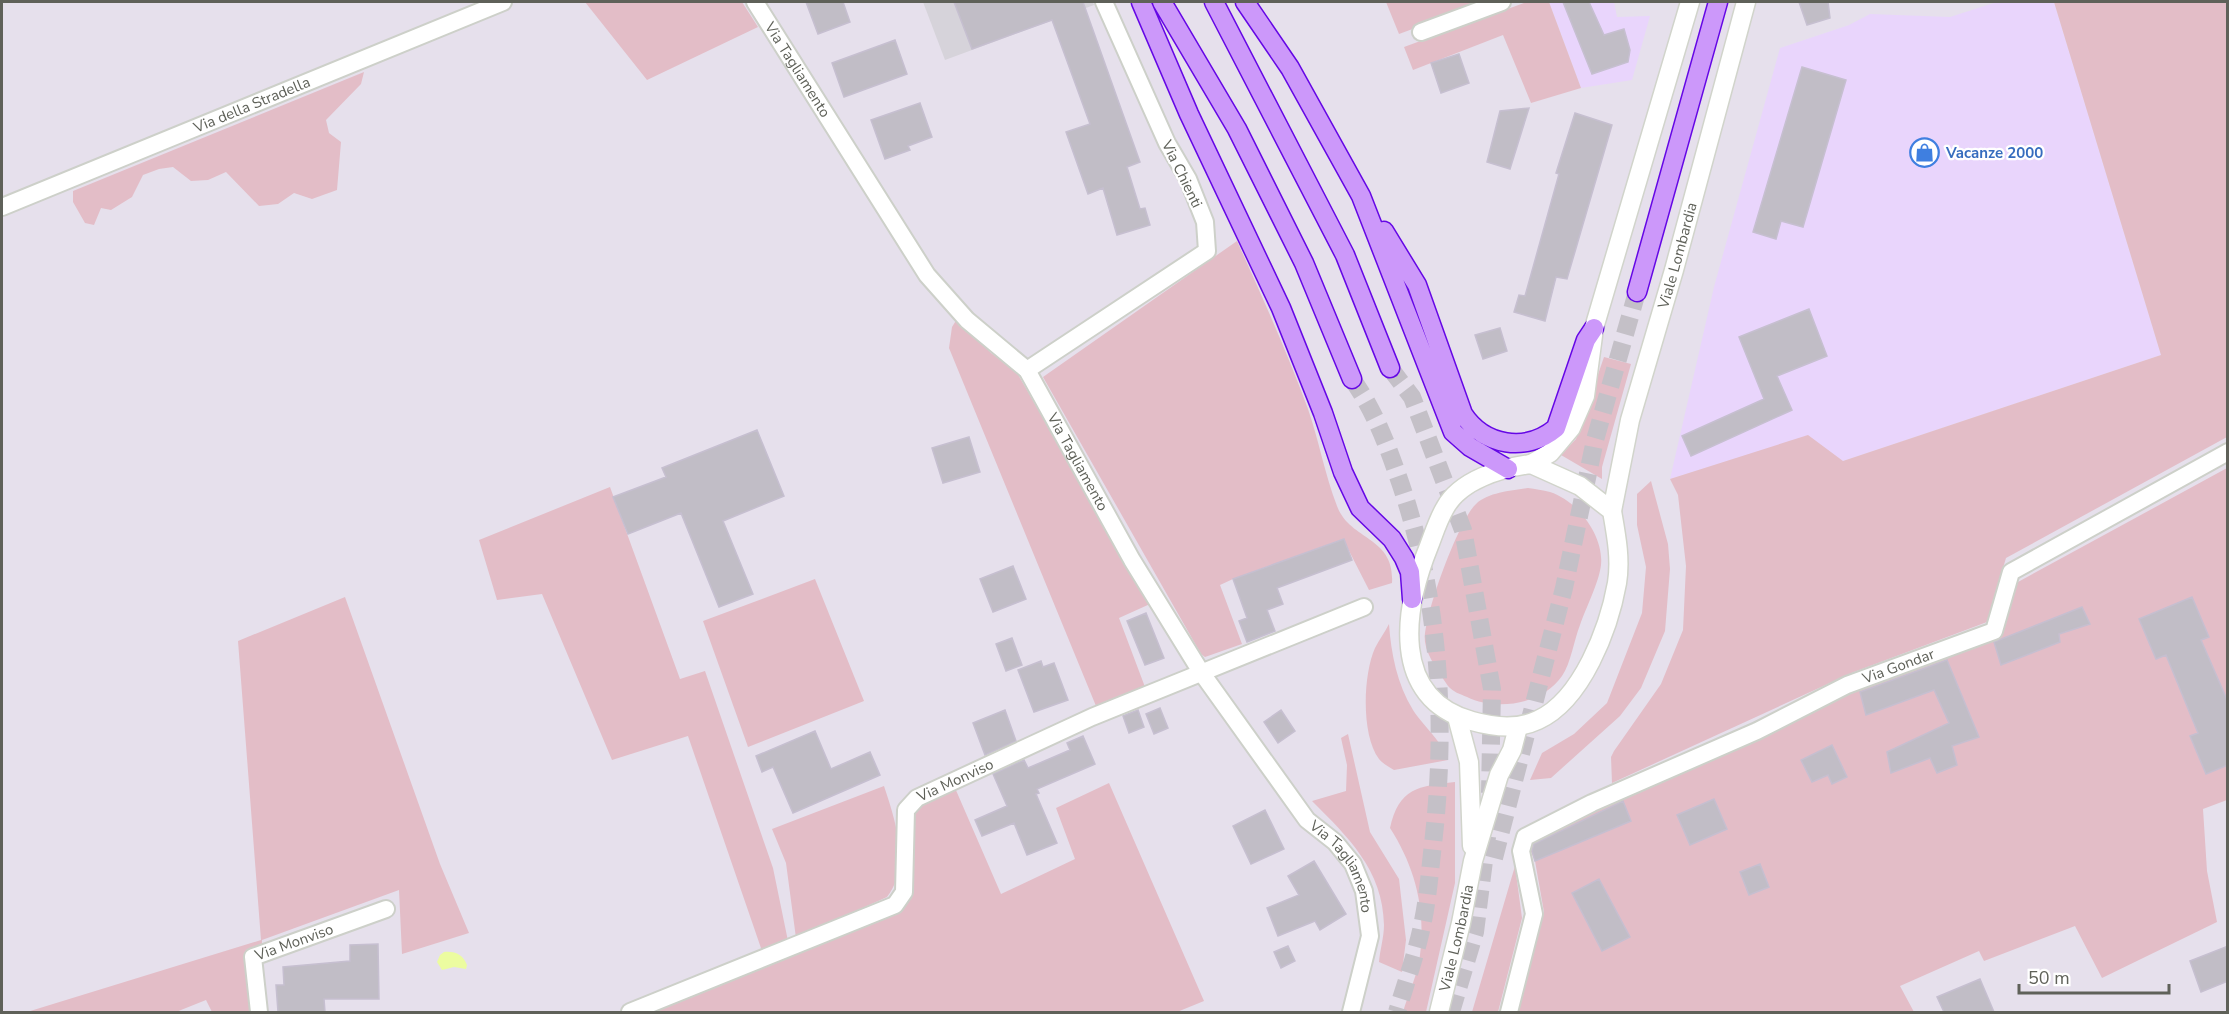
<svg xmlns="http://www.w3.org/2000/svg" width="2229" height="1014" viewBox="0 0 2229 1014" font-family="'Nunito Sans',sans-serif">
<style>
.commercial{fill:#e9d5fc}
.industrial{fill:#d6d3da}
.green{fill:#e3bdc7}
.water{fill:#ecfca0}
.building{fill:#c1bdc6;stroke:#c6bfd0;stroke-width:1.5}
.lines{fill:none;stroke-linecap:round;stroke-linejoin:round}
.trunk-tunnel{stroke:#c4c0c7;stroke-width:18;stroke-dasharray:18 9;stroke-linecap:butt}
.minor-casing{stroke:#cdd0c9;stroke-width:20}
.secondary-casing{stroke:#d1d4cb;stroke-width:21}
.trunk-casing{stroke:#6507e5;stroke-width:21}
.minor{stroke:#fff;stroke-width:16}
.secondary{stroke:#fff;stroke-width:18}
.trunk{stroke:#cc98fa;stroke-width:18}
.labels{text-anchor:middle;stroke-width:4.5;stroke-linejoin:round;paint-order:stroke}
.street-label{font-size:15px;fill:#5f6159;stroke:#fff}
.shop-label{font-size:15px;font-weight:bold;fill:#366cbe;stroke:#fff;text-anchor:start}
</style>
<rect width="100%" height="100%" fill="#e6e0ec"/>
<path class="commercial" d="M 1549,2 L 1614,2 L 1617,17 L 1650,16 L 1632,80 L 1581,88 Z
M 1997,2 L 2054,2 L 2161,355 L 1843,461 L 1808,436 L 1670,479 L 1714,287 L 1780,48 L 1849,25 L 1870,14 L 1950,17 Z"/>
<path class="industrial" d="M 923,2 L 1093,2 L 1094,5 L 945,60 Z"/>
<path class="green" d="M 585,2 L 742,2 L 758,27 L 647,80 Z
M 1386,2 L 1486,2 L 1399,34 Z
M 1527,2 L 1549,2 L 1581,88 L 1531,103 L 1503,35 L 1413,70 L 1404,47 Z
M 2054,2 L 2227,2 L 2227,437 L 2006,558 L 1987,622 L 1854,672 L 1612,783 L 1611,757 L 1614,751 L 1661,684 L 1683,630 L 1686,566 L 1678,495 L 1670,479 L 1808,435 L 1843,461 L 2161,355 Z
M 364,72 L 361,84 L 326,120 L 329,133 L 341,142 L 337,190 L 312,199 L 294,193 L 278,204 L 259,206 L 226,172 L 208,180 L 191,181 L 173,167 L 159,169 L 143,175 L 132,197 L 111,210 L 101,208 L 94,225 L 85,223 L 73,202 L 73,191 Z
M 1237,241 C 1262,296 1287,352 1308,409 C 1319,441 1325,475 1337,506 C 1350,541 1395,536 1392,583 L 1369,590 L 1343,539 L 1233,579 L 1220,585 L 1242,644 L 1205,657 L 1201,654 L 1043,377 Z
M 957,319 L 991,353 L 1016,371 L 1150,604 L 1119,618 L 1145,687 L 1096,706 L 949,348 L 952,327 Z
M 1604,357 L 1631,364 L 1602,467 L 1602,479 L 1561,455 L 1576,439 Z
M 2227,468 L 2227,800 L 2203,809 L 2207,871 L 2217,922 L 2102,978 L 2075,926 L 1984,961 L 1979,951 L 1900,986 L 1914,1012 L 1518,1012 L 1544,912 L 1535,861 L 1526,840 L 1773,733 L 1851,692 L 2000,636 L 2018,582 Z
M 1651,481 L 1668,544 L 1670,569 L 1665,631 L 1641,688 L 1620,716 L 1551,778 L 1530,780 L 1542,753 L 1574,734 L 1607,703 L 1642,613 L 1646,567 L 1637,525 L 1637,494 Z
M 610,487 L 680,679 L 705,671 L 773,868 L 788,941 L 762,951 L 688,736 L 612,760 L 542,594 L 497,600 L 479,540 Z
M 1528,488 C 1535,489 1543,490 1550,492 C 1578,501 1604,536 1601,565 C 1599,582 1586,608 1580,625 C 1574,640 1571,663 1562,676 C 1542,705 1496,711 1467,697 C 1460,694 1453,692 1448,686 C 1440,674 1427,657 1425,642 C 1422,620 1459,519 1476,504 C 1489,492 1511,491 1528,488 Z
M 815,579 L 864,701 L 748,747 L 703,621 Z
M 345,597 L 440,864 L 469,933 L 402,954 L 399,890 L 262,940 L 260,1012 L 212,1012 L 206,1000 L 176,1012 L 27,1012 L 261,940 L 238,641 Z
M 1389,624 C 1391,653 1397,684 1413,710 C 1424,727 1442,741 1448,760 L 1394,770 C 1389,767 1382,763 1379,759 C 1361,735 1363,675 1375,648 C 1379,640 1385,632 1389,624 Z
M 1348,734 L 1370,832 L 1399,879 L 1406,940 L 1402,972 L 1379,962 C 1380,950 1384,937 1384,925 C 1383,870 1348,837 1312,801 L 1346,791 L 1347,765 L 1341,738 Z
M 1455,782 L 1455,883 L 1426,1012 L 1403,1012 C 1408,994 1418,974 1420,955 C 1426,909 1415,867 1390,828 C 1399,788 1418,786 1455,782 Z
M 1109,783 L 1204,1001 L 1177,1012 L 649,1012 L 899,911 L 913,812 L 922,803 L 955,788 L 1001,894 L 1075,859 L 1056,808 Z
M 884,786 C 895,819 911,867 887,897 L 796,938 L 786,863 L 772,829 Z
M 1515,866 L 1522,918 L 1498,1012 L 1472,1012 Z"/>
<path class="water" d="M 444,952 C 456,951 463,955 467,965 L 466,969 L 454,967 L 442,970 L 437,962 L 440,955 Z"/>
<path class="building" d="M 806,2 L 843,2 L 850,22 L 818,34 Z
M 954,2 L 1083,2 L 1140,162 L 1127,167 L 1140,209 L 1145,208 L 1150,225 L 1117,235 L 1103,188 L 1088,194 L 1066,132 L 1090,124 L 1052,20 L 972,49 Z
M 1563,2 L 1589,2 L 1604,35 L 1624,29 L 1630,50 L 1628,62 L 1592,74 Z
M 1799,2 L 1828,2 L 1830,18 L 1807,25 Z
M 895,40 L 907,74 L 844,97 L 832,63 Z
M 1459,54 L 1469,83 L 1441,93 L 1431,63 Z
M 1802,67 L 1846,80 L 1803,227 L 1781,221 L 1776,239 L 1753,232 Z
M 920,103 L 932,137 L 908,146 L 910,150 L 885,159 L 871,120 Z
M 1529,108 L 1510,169 L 1487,162 L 1500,111 Z
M 1575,113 L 1612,125 L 1567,279 L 1556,277 L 1545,321 L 1514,312 L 1519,295 L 1525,296 L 1559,174 L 1556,173 Z
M 1809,309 L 1827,356 L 1777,376 L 1792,410 L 1691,456 L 1682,436 L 1764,399 L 1739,337 Z
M 1500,328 L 1507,351 L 1483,359 L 1475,335 Z
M 757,430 L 784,496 L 723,521 L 753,594 L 719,607 L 681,513 L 628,534 L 613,497 L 666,477 L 662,468 Z
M 969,437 L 980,472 L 943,483 L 932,448 Z
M 1344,539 L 1352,560 L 1277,588 L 1283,604 L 1267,610 L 1275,631 L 1247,642 L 1239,621 L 1247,618 L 1233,579 Z
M 1013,566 L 1026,599 L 993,612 L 980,579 Z
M 2192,597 L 2209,637 L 2201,640 L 2228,702 L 2228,765 L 2206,774 L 2190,736 L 2198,733 L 2166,655 L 2156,659 L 2139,619 Z
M 2082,607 L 2090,624 L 2059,634 L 2060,642 L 2001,665 L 1994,642 Z
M 1146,613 L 1164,658 L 1145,665 L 1127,621 Z
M 1012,638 L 1022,665 L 1006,671 L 996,644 Z
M 1947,660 L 1979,737 L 1952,746 L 1957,765 L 1937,773 L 1930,758 L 1891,773 L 1887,752 L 1949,723 L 1934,690 L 1866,715 L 1860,692 Z
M 1041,661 L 1043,667 L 1054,663 L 1068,700 L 1034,712 L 1018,670 Z
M 1160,708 L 1168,728 L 1154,734 L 1146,714 Z
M 1005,710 L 1016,741 L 985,755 L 973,723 Z
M 1138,710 L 1144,727 L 1129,733 L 1123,716 Z
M 1281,710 L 1295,731 L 1278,743 L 1264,722 Z
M 815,731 L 831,769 L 870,752 L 880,775 L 793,813 L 773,767 L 762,772 L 756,756 Z
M 1083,736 L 1095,764 L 1037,789 L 1039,793 L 1036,794 L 1057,843 L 1027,855 L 1014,823 L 982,836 L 975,820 L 1007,806 L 993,774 L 1024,760 L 1028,768 L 1070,750 L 1067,743 Z
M 1832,745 L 1847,777 L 1832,784 L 1828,775 L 1812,782 L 1801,760 Z
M 1714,799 L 1727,829 L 1690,845 L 1677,815 Z
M 1623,801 L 1631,821 L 1535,861 L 1532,851 L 1534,844 Z
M 1265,810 L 1284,849 L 1251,864 L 1233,826 Z
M 1314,861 L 1346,914 L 1320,930 L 1315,921 L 1278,936 L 1267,908 L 1299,895 L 1288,876 Z
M 1760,864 L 1769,887 L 1749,895 L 1740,872 Z
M 1599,879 L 1630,937 L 1602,951 L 1572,893 Z
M 378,944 L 379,999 L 324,999 L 325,1012 L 278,1012 L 276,985 L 284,985 L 283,967 L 350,961 L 350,945 Z
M 1288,946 L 1295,961 L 1281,968 L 1274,952 Z
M 2228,946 L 2228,981 L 2201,992 L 2190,961 Z
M 1980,979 L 1994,1012 L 1944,1012 L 1937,997 Z"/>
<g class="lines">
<path class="trunk-tunnel" d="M 1390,368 L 1412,397 L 1463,530 L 1492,689 L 1490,793
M 1352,379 C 1375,411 1388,447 1401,485 C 1440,601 1447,723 1433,844 C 1430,870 1428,896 1423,921 C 1417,952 1406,982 1397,1012
M 1494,858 L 1564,588 L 1595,440 L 1637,292
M 1451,1012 L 1475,932 L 1488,829"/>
<defs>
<g id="minor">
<path id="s1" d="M 755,2 L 927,275 L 967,320 L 1027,370 L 1132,560 L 1201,672 L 1307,820 L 1335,842 L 1353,864 L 1364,891 L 1370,936 L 1351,1012"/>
<path d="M 1421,32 L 1502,2"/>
<path id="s2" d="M 2,207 L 503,2"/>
<path d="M 1027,370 L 1207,251 L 1205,222 L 1188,179 L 1167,143 L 1104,2"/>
<path id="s3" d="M 259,1012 L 253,957 L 386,909"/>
<path id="s4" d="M 630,1012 L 895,905 L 904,892 L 906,810 L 917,798 L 1092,717 L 1364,607"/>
<path id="s5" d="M 1509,1012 L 1534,914 L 1521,851 L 1525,837 L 1592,803 L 1757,731 L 1847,685 L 1994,631 L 2011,572 L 2228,452"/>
</g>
<g id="secondary">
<path d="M 1531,464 L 1580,486 L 1612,511 C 1616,534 1621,559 1617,583 C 1609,628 1582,700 1538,720 C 1517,730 1493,727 1472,721 C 1389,698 1404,608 1429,546 C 1434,533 1438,520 1445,508 C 1460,480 1501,468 1531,464 Z"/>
<path d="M 1531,464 L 1550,453 L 1571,428 L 1585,396 L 1594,328 L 1690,2"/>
<path id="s6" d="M 1612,511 L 1630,420 L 1674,270 L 1746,2"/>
<path d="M 1457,717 L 1469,762 L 1472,846"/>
<path id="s7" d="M 1439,1012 L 1461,923 L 1473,861 L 1499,775 L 1512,750 L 1518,727"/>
</g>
<path id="trunk" d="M 1141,2 L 1189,114 L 1281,308 L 1323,413 L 1343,472 L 1360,508 L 1392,539 L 1404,558 L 1410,572 L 1412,599
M 1162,2 L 1237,129 L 1304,263 L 1352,379
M 1214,2 L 1345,255 L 1390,368
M 1245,2 L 1290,68 L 1361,196 L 1453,432 L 1470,447 L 1508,469
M 1384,231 L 1417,285 L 1463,414 C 1484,446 1526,453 1556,428 L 1586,340 L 1594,328
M 1637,292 L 1718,2"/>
</defs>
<use href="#minor" class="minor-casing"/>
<use href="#secondary" class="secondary-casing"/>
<use href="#trunk" class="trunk-casing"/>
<use href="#minor" class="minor"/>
<use href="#secondary" class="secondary"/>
<use href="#trunk" class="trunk"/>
</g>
<defs>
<symbol id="shop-ring" viewBox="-11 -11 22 22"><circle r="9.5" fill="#fff" stroke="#3f7fe0" stroke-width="1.5"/><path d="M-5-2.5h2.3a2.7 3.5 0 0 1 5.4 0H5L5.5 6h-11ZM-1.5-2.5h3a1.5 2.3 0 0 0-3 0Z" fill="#3f7fe0"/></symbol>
</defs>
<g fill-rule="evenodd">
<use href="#shop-ring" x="1908" y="136" width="33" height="33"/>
</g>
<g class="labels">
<g class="street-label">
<text dy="5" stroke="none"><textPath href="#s1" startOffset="80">Via Tagliamento</textPath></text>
<text dy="5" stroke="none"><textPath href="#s2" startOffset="270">Via della Stradella</textPath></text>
<text transform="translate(1182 174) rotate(64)" y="5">Via Chienti</text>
<text dy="5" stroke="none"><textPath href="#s6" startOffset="264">Viale Lombardia</textPath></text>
<text dy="5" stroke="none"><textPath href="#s1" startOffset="566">Via Tagliamento</textPath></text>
<text dy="5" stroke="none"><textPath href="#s5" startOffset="591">Via Gondar</textPath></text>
<text dy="5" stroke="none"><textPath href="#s4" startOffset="442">Via Monviso</textPath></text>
<text dy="5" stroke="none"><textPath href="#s1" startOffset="1052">Via Tagliamento</textPath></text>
<text dy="5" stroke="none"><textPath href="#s7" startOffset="76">Viale Lombardia</textPath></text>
<text dy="5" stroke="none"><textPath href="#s3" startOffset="99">Via Monviso</textPath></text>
</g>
<g class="shop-label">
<text x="1946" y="158">Vacanze 2000</text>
</g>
</g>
<rect width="2229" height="1014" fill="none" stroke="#5f6159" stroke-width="6"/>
<path d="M2019 984v9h150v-9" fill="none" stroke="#5f6159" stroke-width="3"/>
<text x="2028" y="984" font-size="18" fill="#5f6159" stroke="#ffffff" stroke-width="4.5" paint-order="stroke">50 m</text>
</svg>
